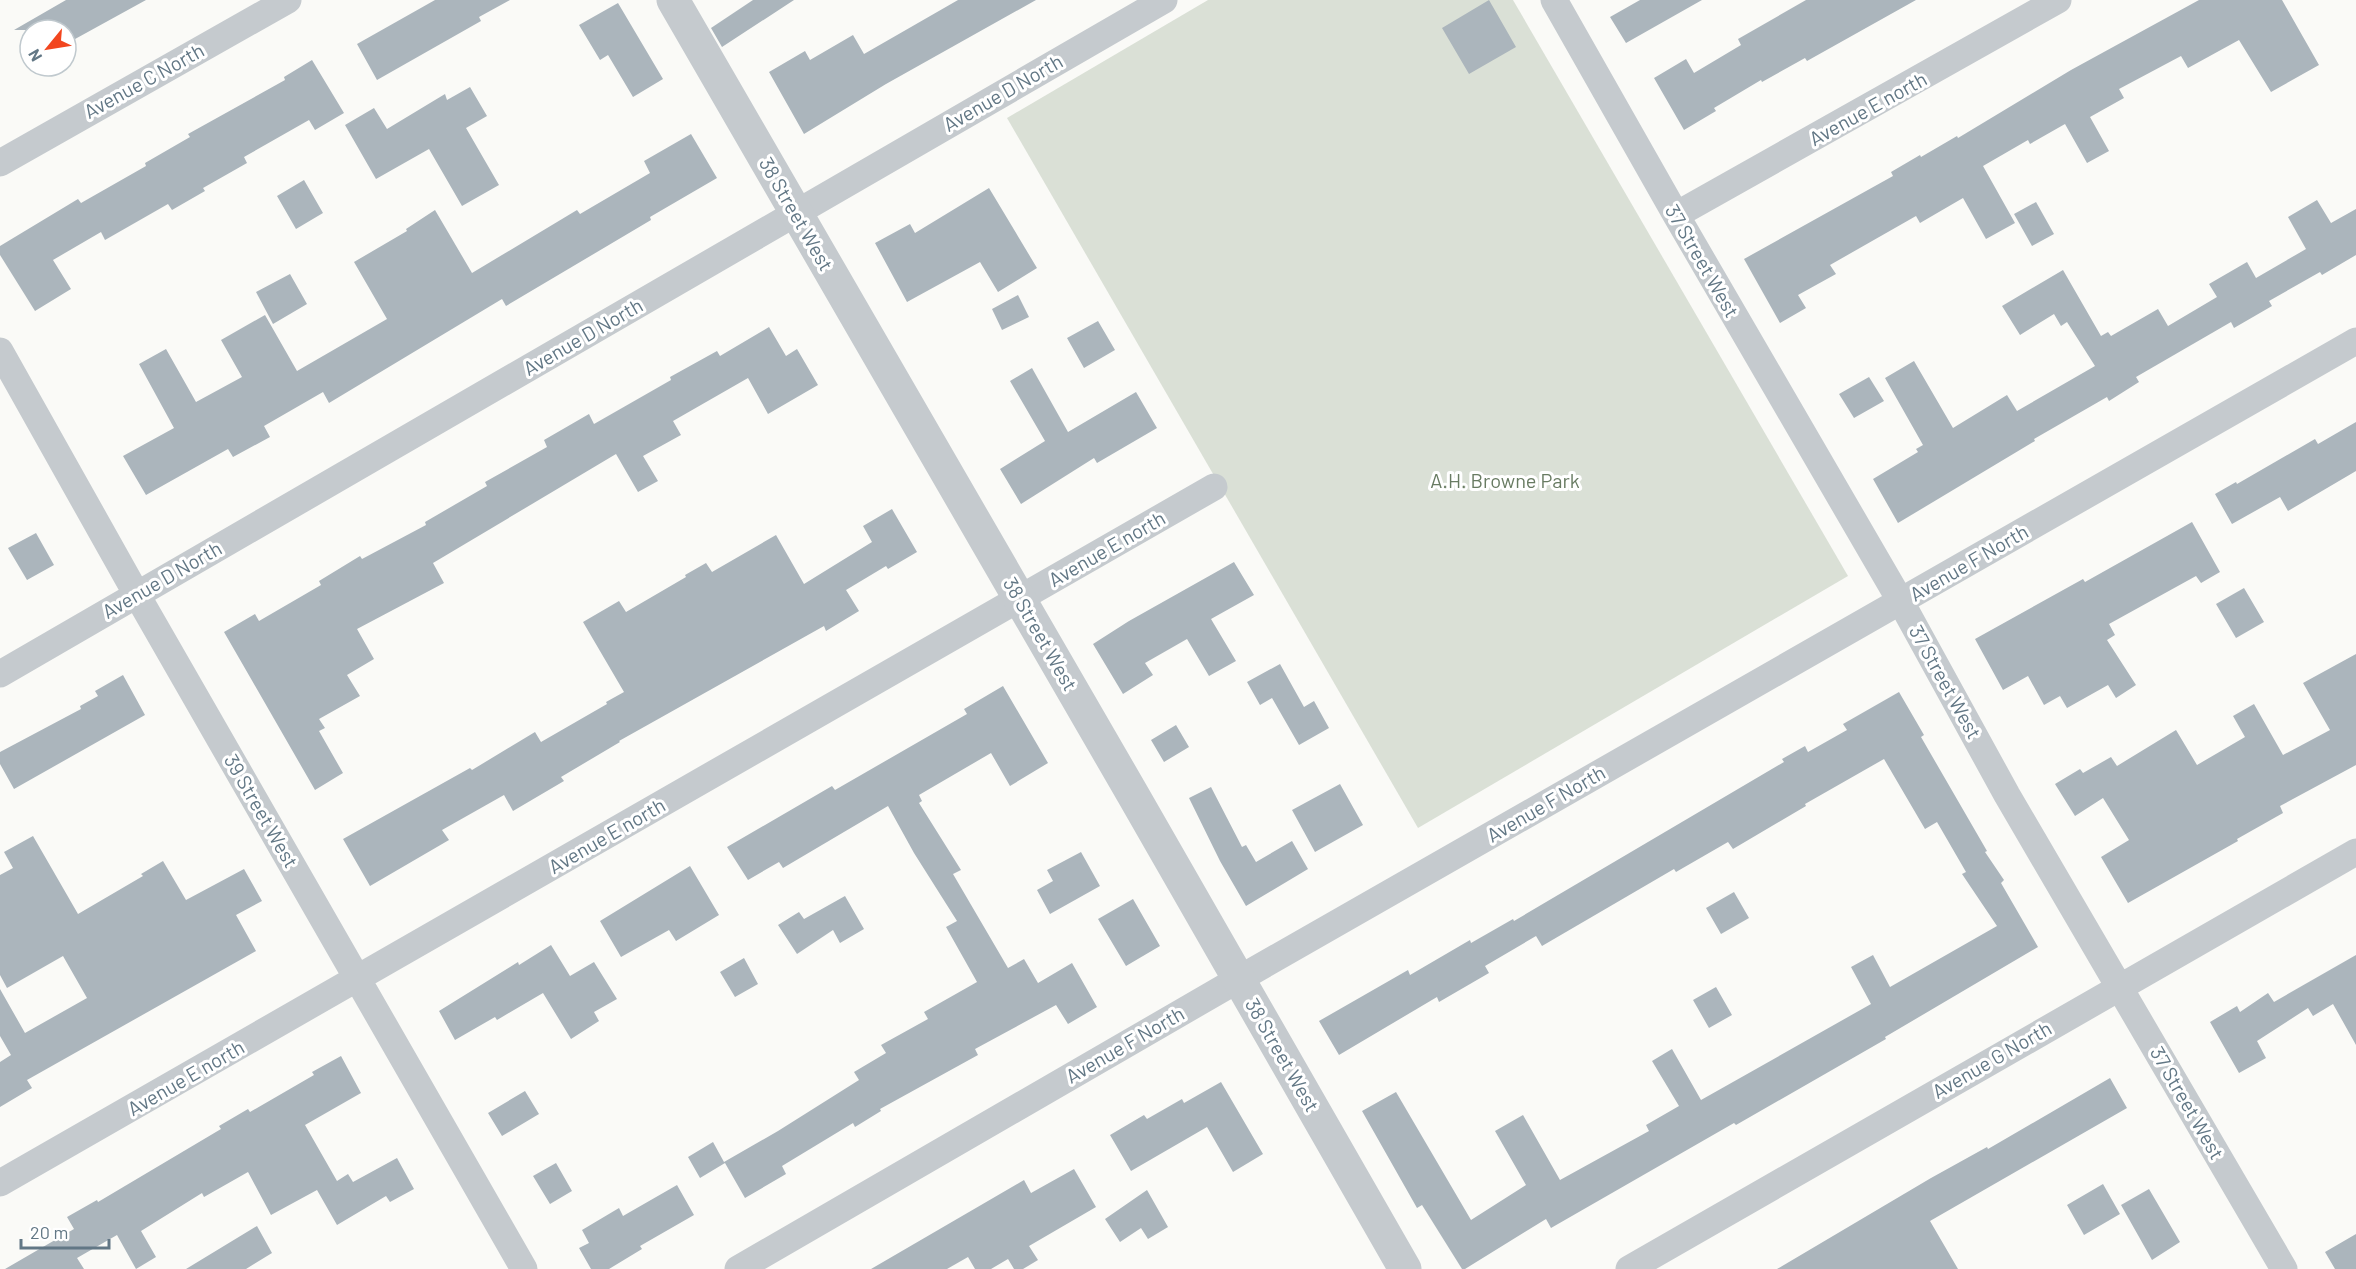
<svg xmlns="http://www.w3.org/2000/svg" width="2356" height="1269" viewBox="0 0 2356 1269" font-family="Barlow,sans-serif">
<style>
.green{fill:#dae0d6}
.building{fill:#abb5bc}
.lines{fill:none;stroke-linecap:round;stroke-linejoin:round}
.minor{stroke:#c5cace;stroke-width:27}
.tertiary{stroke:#c5cace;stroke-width:33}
.labels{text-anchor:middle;stroke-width:6;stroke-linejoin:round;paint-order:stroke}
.street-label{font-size:20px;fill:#627785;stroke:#fff}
.park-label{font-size:20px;fill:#687b62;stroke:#fff}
</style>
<rect width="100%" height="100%" fill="#fafaf7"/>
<path class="green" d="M 1208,0 L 1513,0 L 1848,576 L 1418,828 L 1007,118 Z"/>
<path class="building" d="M 66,0 L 146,0 L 66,44 L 66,30 L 14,30 Z
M 435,0 L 510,0 L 479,17 L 481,21 L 377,80 L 357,44 Z
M 753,0 L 794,0 L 722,47 L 711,28 Z
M 958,0 L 1036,0 L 886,84 L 804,134 L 769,72 L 805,51 L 810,60 L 853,35 L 864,54 Z
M 1489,0 L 1516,47 L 1469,74 L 1442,28 Z
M 1640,0 L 1702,0 L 1626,43 L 1610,17 Z
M 1806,0 L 1916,0 L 1807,61 L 1805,58 L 1762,82 L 1761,80 L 1714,108 L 1716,111 L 1684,130 L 1654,78 L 1686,59 L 1694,73 L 1741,45 L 1738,39 Z
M 2199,0 L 2282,0 L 2319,65 L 2271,92 L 2239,40 L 2188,68 L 2181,56 L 2119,89 L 2124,98 L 2090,117 L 2109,151 L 2087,163 L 2065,124 L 2030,144 L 2028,140 L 1983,166 L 2015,223 L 1986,239 L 1963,198 L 1920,223 L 1916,216 L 1830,265 L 1836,274 L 1798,295 L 1806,308 L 1780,323 L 1744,259 L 1893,176 L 1891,172 L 1920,155 L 1921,157 L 1957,136 L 1958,138 L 2071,70 Z
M 618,3 L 663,79 L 633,97 L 608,55 L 600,60 L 579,25 Z
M 312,60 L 344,113 L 315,130 L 309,120 L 244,157 L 247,163 L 203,188 L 205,191 L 172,210 L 168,204 L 105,240 L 101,232 L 53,260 L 71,289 L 35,311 L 0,255 L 0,246 L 78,199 L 81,203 L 146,166 L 145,163 L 190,137 L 188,134 L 285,80 L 284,77 Z
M 470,87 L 487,116 L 466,128 L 499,185 L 462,206 L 429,149 L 376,179 L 345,125 L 374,108 L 387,129 L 445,94 L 447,100 Z
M 691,134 L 717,178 L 650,217 L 651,220 L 506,306 L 502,299 L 329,403 L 323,392 L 264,426 L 270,437 L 233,457 L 228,449 L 146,495 L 123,456 L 174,428 L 139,364 L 166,349 L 196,402 L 242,377 L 221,340 L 265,315 L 297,371 L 387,319 L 354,262 L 407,231 L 406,229 L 435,210 L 472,273 L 577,210 L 580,214 L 650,173 L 644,161 Z
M 304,180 L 323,213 L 296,229 L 277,196 Z
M 989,188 L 1037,268 L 998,292 L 980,262 L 907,302 L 875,243 L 910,224 L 915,233 Z
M 2317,200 L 2331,223 L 2356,209 L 2356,255 L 2322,275 L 2320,272 L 2269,301 L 2272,306 L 2234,328 L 2231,322 L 2136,377 L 2139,382 L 2109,401 L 2107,397 L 2034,439 L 2035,441 L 1898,523 L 1873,479 L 1918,452 L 1916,449 L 1923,445 L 1885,378 L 1914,361 L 1953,428 L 2007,395 L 2017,411 L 2095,366 L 2067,322 L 2061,326 L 2054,314 L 2020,335 L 2002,306 L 2063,270 L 2101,336 L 2108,332 L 2111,336 L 2158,309 L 2168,326 L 2217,297 L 2209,284 L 2247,262 L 2256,278 L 2306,249 L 2288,217 Z
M 2036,202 L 2054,234 L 2032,246 L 2014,214 Z
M 290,274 L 307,304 L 273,324 L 256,292 Z
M 1018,295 L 1029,317 L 1002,330 L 992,309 Z
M 1098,321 L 1115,350 L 1084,368 L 1067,338 Z
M 769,327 L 786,356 L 797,349 L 818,385 L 768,414 L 748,378 L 673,421 L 681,435 L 643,456 L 658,481 L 638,492 L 616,454 L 433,563 L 444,583 L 357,629 L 374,659 L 347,675 L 360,696 L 319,719 L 325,728 L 319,731 L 343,773 L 315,790 L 224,632 L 255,614 L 259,621 L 321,585 L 319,581 L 360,556 L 362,559 L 426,525 L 425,522 L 487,486 L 485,482 L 547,447 L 544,440 L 589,414 L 594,424 L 671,380 L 670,377 L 717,351 L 720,356 Z
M 1032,368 L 1068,432 L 1136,392 L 1157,428 L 1097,463 L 1094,458 L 1021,504 L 1000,469 L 1045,441 L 1010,381 Z
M 1869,377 L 1884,401 L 1854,418 L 1839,394 Z
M 2356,422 L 2356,471 L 2288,511 L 2280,497 L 2232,524 L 2215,494 L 2236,482 L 2237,484 L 2315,439 L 2318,444 Z
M 892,509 L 917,552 L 888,569 L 886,566 L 846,590 L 859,611 L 826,631 L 824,626 L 619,741 L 620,742 L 561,777 L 564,781 L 513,811 L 504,795 L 442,830 L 449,840 L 370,886 L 343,839 L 470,768 L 472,770 L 535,732 L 541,742 L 607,704 L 606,702 L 624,692 L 583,622 L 619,601 L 626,612 L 686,577 L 685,575 L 706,563 L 712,572 L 776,535 L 804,584 L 872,542 L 863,526 Z
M 2192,522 L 2220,572 L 2201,583 L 2196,576 L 2109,624 L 2115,635 L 2107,640 L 2136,685 L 2116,698 L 2108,685 L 2067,708 L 2060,696 L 2044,705 L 2028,676 L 2003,690 L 1975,639 L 2083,579 L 2085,582 Z
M 36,533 L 54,565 L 27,580 L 8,548 Z
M 1234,562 L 1254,595 L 1211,619 L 1236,661 L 1209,676 L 1187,639 L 1145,663 L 1153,675 L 1123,694 L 1093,644 L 1129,621 Z
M 2244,588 L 2264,622 L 2236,638 L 2216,604 Z
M 2356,654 L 2356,765 L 2280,806 L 2283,813 L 2237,839 L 2238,841 L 2128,903 L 2101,857 L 2129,840 L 2103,798 L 2075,816 L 2055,784 L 2080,769 L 2083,773 L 2111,757 L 2117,766 L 2176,730 L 2197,765 L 2245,737 L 2233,716 L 2254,704 L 2283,755 L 2330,730 L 2303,683 Z
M 1280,664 L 1304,707 L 1314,701 L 1329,728 L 1299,745 L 1272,698 L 1260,705 L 1247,682 Z
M 123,675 L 145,715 L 14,789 L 0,764 L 0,752 L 81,709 L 80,706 L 98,696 L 95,691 Z
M 1003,686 L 1048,763 L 1010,786 L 991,753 L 919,795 L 922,801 L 919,803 L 961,870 L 953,874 L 1008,968 L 1024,959 L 1038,983 L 1072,963 L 1097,1007 L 1068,1024 L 1056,1005 L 975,1049 L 978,1055 L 880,1109 L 881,1111 L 855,1127 L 853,1123 L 782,1166 L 786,1174 L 745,1198 L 725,1163 L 700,1178 L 688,1157 L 713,1142 L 724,1162 L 778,1131 L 859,1080 L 854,1072 L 886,1053 L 881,1045 L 928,1019 L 924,1012 L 977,982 L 946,927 L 957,921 L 914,853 L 888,806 L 783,868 L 779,862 L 748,880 L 727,847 L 832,786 L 835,790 L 967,714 L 964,709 Z
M 1899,692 L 1924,735 L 1921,737 L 1987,851 L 1985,852 L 2004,880 L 2001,883 L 2038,947 L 1885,1037 L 1886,1039 L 1736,1125 L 1734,1123 L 1551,1228 L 1546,1219 L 1465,1269 L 1462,1269 L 1422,1205 L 1417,1208 L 1362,1111 L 1396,1092 L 1471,1220 L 1526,1185 L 1495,1131 L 1523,1115 L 1560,1180 L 1649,1131 L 1646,1125 L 1679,1106 L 1652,1061 L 1672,1049 L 1701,1100 L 1871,1004 L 1851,967 L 1873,955 L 1890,987 L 1997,926 L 1962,874 L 1966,872 L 1937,822 L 1925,829 L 1884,759 L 1805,804 L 1806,806 L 1733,849 L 1728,842 L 1676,872 L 1674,869 L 1542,946 L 1536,936 L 1485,966 L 1489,973 L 1439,1002 L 1437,997 L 1339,1055 L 1319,1021 L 1408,970 L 1410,975 L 1470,940 L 1471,943 L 1513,919 L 1514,921 L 1784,762 L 1782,759 L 1805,746 L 1808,752 L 1847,730 L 1843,724 Z
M 1176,725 L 1189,747 L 1164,762 L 1151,740 Z
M 1340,784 L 1363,825 L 1315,852 L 1292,810 Z
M 1211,787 L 1242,847 L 1246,845 L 1256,862 L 1292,841 L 1308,869 L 1246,906 L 1220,861 L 1189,798 Z
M 33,836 L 78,914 L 143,876 L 141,874 L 163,861 L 186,900 L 244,869 L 262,901 L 236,915 L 256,951 L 27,1080 L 32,1088 L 0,1107 L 0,1062 L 11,1055 L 0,1036 L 0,989 L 25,1033 L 87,998 L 63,956 L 7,988 L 0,975 L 0,875 L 13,868 L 4,852 Z
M 1081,852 L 1100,886 L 1050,914 L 1037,890 L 1053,881 L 1047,870 Z
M 690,866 L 719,915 L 676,941 L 669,930 L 621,957 L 600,921 Z
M 1734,892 L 1749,918 L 1721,934 L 1706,908 Z
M 845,896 L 864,929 L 840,943 L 833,930 L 797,954 L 778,925 L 799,912 L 804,919 Z
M 1133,899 L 1160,946 L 1126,966 L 1098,919 Z
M 551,945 L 570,976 L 594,962 L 617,999 L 594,1012 L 599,1021 L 571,1039 L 543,993 L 497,1020 L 495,1017 L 455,1040 L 439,1011 L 518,962 L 519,965 Z
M 2356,955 L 2356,1045 L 2333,1004 L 2313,1016 L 2308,1008 L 2257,1041 L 2266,1058 L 2239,1073 L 2210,1022 L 2237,1006 L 2240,1012 L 2268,993 L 2274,1002 Z
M 744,958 L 758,984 L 735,997 L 720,972 Z
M 1716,987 L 1732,1015 L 1709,1028 L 1693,1000 Z
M 341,1056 L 361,1093 L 305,1125 L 337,1181 L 348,1174 L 353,1182 L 397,1158 L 414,1189 L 390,1202 L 386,1196 L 337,1225 L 317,1190 L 271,1215 L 248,1172 L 204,1197 L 202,1193 L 141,1231 L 156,1257 L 136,1269 L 117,1235 L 77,1258 L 84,1269 L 5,1269 L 74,1229 L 67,1217 L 97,1200 L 98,1202 L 221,1129 L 219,1126 L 248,1109 L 250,1112 L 314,1075 L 312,1072 Z
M 2110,1078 L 2127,1108 L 1930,1221 L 1958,1269 L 1777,1269 L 1931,1178 L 1987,1147 L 1988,1149 Z
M 1221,1082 L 1263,1154 L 1233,1172 L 1207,1127 L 1131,1171 L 1110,1135 L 1144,1115 L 1147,1119 L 1182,1099 L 1184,1103 Z
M 525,1091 L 539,1114 L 502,1136 L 488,1113 Z
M 556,1163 L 572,1191 L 550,1204 L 533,1176 Z
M 1074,1169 L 1096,1207 L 1029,1246 L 1038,1260 L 1023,1269 L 1014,1269 L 1008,1259 L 991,1269 L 975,1269 L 968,1257 L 947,1269 L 871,1269 L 1024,1180 L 1031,1193 Z
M 2103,1184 L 2120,1214 L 2084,1235 L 2067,1205 Z
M 677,1185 L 694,1215 L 640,1246 L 642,1249 L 609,1269 L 591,1269 L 579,1248 L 589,1243 L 582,1230 L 619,1208 L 623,1216 Z
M 2149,1189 L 2180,1242 L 2152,1260 L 2121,1205 Z
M 1147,1190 L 1168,1227 L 1148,1239 L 1141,1228 L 1120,1242 L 1105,1219 Z
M 257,1226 L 272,1253 L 246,1269 L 186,1269 Z
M 2356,1234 L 2356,1269 L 2335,1269 L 2325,1252 Z"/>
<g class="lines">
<path class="minor" d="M 1554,0 L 1676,215 L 1901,602 L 2007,795 L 2284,1269
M 0,163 L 288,0
M 1676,215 L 2058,0
M 0,351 L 137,595 L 524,1269
M 0,674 L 1164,0
M 0,1183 L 1214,487
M 738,1269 L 1239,979 L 2356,341
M 1629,1269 L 2356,852"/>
<path class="tertiary" d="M 673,0 L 1132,793 L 1405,1269"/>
</g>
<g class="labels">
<g class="street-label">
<text transform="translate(144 81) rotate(-29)" y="7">Avenue C North</text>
<text transform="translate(1003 93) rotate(-30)" y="7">Avenue D North</text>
<text transform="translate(1868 109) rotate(-29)" y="7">Avenue E north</text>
<text transform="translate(796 214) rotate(60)" y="7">38 Street West</text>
<text transform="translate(1702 261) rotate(60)" y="7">37 Street West</text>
<text transform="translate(583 337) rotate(-30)" y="7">Avenue D North</text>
<text transform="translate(1107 549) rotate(-30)" y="7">Avenue E north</text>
<text transform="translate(1969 563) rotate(-30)" y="7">Avenue F North</text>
<text transform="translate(162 580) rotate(-30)" y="7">Avenue D North</text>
<text transform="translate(1040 634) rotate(60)" y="7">38 Street West</text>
<text transform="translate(1945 682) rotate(61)" y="7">37 Street West</text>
<text transform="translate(1546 804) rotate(-30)" y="7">Avenue F North</text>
<text transform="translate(261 811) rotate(60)" y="7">39 Street West</text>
<text transform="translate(607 836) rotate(-30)" y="7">Avenue E north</text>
<text transform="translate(1125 1045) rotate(-30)" y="7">Avenue F North</text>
<text transform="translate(1282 1055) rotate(60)" y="7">38 Street West</text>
<text transform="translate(1992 1060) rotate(-30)" y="7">Avenue G North</text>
<text transform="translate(186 1078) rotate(-30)" y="7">Avenue E north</text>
<text transform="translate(2187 1103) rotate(60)" y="7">37 Street West</text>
</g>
<g class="park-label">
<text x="1505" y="488">A.H. Browne Park</text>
</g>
</g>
<g transform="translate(48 48) rotate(240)"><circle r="28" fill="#ffffff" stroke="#c0c9ce" stroke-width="1.5"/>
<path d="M0-4.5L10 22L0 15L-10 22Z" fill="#f2461f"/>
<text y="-9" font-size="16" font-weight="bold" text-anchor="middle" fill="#627785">N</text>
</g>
<path d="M21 1239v9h88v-9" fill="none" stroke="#627785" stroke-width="3"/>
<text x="30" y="1239" font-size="18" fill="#627785" stroke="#ffffff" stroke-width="4.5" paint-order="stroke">20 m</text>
</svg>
